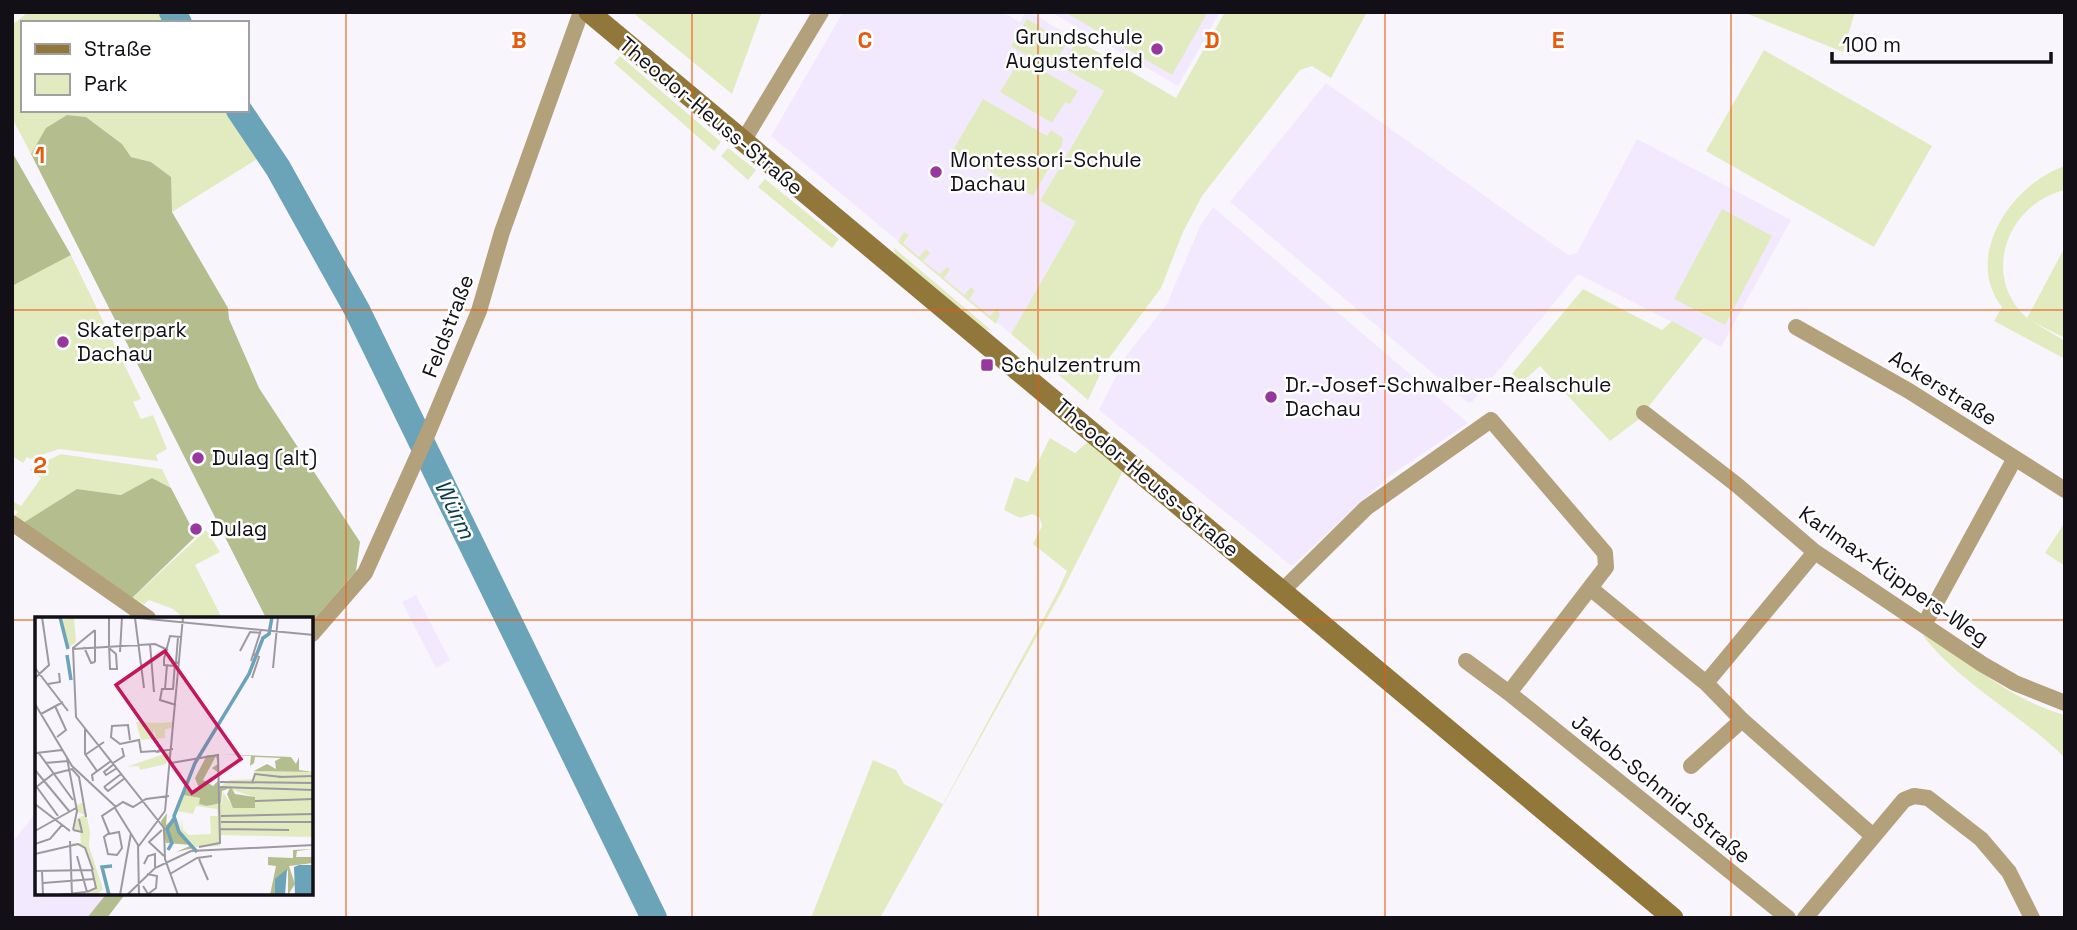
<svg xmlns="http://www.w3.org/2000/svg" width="2077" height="930" viewBox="0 0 2077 930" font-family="'Space Grotesk',sans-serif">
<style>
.built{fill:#f2e9fe}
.green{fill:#e2ebc0}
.forest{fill:#b4bd8d}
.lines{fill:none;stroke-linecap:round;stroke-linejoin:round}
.river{stroke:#6ba3b8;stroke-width:26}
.street{stroke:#b2a17a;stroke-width:16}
.secondary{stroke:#91773a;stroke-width:21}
.grid{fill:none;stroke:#e8590c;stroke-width:2;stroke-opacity:0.55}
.poi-dot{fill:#98379f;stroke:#fff;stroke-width:2.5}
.labels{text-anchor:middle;stroke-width:5;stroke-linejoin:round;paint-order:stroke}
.poi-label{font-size:21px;fill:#120f16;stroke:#fff;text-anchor:start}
.street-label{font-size:21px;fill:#120f16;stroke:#fff}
.water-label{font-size:23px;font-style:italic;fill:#093c4c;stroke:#fff}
.inset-river{fill:none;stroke:#6ba3b8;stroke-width:3.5}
.inset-road{fill:none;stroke:#9d99a1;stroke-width:2}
.view{fill:#c2185b;fill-opacity:0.15;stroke:#c2185b;stroke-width:3.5}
.inset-edge{fill:none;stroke:#120f16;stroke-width:3.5}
.grid-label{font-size:23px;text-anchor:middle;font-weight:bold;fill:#e8590c;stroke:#fff;stroke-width:5;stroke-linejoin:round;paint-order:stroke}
</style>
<rect width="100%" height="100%" fill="#f9f5fd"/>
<path class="built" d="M 843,12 L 1002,12 L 1020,22 L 1026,12 L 1030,12 L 1077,40 L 1062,67 L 1104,91 L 1040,201 L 1077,222 L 1011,334 L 771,136 Z
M 1051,12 L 1220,12 L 1178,86 Z
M 1326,83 L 1568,255 L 1577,253 L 1637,139 L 1791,220 L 1721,347 L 1578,274 L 1472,402 L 1468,403 L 1230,202 Z
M 1213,207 L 1468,423 L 1388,477 L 1292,566 L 1099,410 L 1126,356 L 1167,304 L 1200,226 Z
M 416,595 L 450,660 L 436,668 L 402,602 Z
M 37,811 L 37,893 L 107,893 L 87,918 L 12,918 L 12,843 Z"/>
<path class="green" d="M 28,12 L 159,12 L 166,23 L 23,23 L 23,110 L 226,110 L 259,158 L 172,212 L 170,177 L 151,162 L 131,157 L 122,144 L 86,117 L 67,115 L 47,128 L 31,154 L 12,118 L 12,25 Z
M 632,12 L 762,12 L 732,94 Z
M 1065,12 L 1208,12 L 1172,75 Z
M 1225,12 L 1367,12 L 1331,78 L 1312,66 L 1300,70 L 1202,196 L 1183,232 L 1161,288 L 1106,362 L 1088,400 L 1011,334 L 1076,222 L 1040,201 L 1104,91 L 1061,67 L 1077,40 L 1176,98 Z
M 1743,12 L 1855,12 L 1843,52 Z
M 1027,19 L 1067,43 L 1050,70 L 1011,46 Z
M 1764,50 L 1932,146 L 1874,247 L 1706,151 Z
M 620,56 L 721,142 L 714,151 L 614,63 Z
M 1021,58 L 1078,91 L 1070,104 L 1065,102 L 1052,123 L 1000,92 Z
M 983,99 L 1047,136 L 1051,130 L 1063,138 L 1062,145 L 1033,196 L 953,150 Z
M 728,148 L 756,170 L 748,180 L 721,156 Z
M 2065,166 L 2065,190 C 2007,204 1980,276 2027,318 L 2065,247 L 2065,338 L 2031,321 L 2065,341 L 2065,359 L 1994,321 L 2002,307 C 1962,256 2013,183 2065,166 Z
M 765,179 L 839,239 L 832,248 L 758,187 Z
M 1722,209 L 1772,236 L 1725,325 L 1674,299 Z
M 904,232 L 909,235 L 903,243 L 919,257 L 926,249 L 930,253 L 923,261 L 940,274 L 947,267 L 950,270 L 944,278 L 964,295 L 971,287 L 975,291 L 969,299 L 990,316 L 997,308 L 1000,314 L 996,324 L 898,242 Z
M 893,247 L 991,330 L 983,330 L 897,258 Z
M 71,255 L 141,399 L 133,402 L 141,419 L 153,415 L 167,449 L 156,455 L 158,461 L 59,449 L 30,459 L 27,457 L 23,463 L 12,456 L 12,286 Z
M 1583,289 L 1662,330 L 1672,321 L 1703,338 L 1638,420 L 1610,441 L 1540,366 L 1522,382 L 1512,374 Z
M 1050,438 L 1075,453 L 1089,441 L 1123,471 L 1061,593 L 880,918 L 811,918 L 873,760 L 896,770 L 904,784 L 943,804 L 1058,591 L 1067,571 L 1033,544 L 1042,526 L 1040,518 L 1032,514 L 1020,518 L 1004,510 L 1015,477 L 1028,482 Z
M 61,454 L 162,469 L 171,488 L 152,478 L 121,495 L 77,489 L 23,523 L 15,515 L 18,512 L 12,508 L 12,501 L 21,506 L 41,478 L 30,470 L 33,467 Z
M 2065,522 L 2065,566 L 2045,553 Z
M 206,530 L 220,552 L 195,565 L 222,618 L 184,618 L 173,609 L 149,600 L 144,604 L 132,598 Z
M 1924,628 C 1968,662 2010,700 2065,715 L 2065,758 C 2021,714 1964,687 1924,637 Z"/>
<path class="forest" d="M 67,115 L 86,117 L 122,144 L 131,157 L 151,162 L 171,177 L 172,212 L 228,308 L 229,319 L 259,388 L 360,542 L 356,571 L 312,622 L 312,618 L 266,618 L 31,154 L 46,128 Z
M 12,152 L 71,255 L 12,286 Z
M 152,478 L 171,488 L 196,536 L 132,598 L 23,523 L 77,489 L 121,495 Z
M 107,893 L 126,893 L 107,918 L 87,918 Z"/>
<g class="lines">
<path class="river" d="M 172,12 L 179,23
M 239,110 L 278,168 L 357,310 L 654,918"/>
<path class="street" d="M 742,143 L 821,12
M 1796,327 L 1909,391 L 2065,490
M 1644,413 L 1737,485 L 1815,552 L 1982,664 L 2015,683 L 2065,703
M 12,523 L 148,618
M 1590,588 L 1706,683 L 1742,720 L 1873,836
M 1282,591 L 1366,508 L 1491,420 L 1605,553 L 1606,567 L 1509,693 L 1788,918
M 1925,623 L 2015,458
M 312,634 L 365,573 L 428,433 L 479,311 L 502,232 L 581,12
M 1466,661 L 1509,693
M 1706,683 L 1815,552
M 1691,766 L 1742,720
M 1805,918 L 1904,800 L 1914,796 L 1928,798 L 1981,839 L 2009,872 L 2032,918"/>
<path class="secondary" d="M 589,12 L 1673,918"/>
</g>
<path class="grid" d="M 346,12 L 346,918M 692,12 L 692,918M 1038,12 L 1038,918M 1385,12 L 1385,918M 1731,12 L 1731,918M 12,310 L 2065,310M 12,620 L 37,620M 312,620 L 2065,620"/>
<g class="poi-dot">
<circle cx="1157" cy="49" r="7"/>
<circle cx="936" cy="172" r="7"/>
<circle cx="63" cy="342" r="7"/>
<rect x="980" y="358" width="14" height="14" rx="3.5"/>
<circle cx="1271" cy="397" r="7"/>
<circle cx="198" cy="458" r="7"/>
<circle cx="196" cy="529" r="7"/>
</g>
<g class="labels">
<g class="poi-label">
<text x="1143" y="44" text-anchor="end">Grundschule<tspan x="1143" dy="24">Augustenfeld</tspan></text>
<text x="950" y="167">Montessori-Schule<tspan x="950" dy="24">Dachau</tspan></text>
<text x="77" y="337">Skaterpark<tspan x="77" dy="24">Dachau</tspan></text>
<text x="1001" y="372">Schulzentrum</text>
<text x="1285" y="392">Dr.-Josef-Schwalber-Realschule<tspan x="1285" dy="24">Dachau</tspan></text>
<text x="212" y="465">Dulag (alt)</text>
<text x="210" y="536">Dulag</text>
</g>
<g class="street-label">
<text transform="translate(711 116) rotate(40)" y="7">Theodor-Heuss-Straße</text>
<text transform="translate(448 326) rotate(-69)" y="7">Feldstraße</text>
<text transform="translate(1943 388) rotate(32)" y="7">Ackerstraße</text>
<text transform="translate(1147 478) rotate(40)" y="7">Theodor-Heuss-Straße</text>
<text transform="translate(1894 576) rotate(35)" y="7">Karlmax-Küppers-Weg</text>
<text transform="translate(1661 789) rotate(39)" y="7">Jakob-Schmid-Straße</text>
</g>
<g class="water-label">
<text transform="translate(455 509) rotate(64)" y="8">Würm</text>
</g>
</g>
<g transform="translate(35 617)">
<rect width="278" height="278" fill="#f9f5fd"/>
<path d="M 39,0 L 41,25 L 33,31 L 27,3 ZM 101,105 L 124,106 L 138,105 L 138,111 L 130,112 L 130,121 L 121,122 L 119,111 L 118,122 L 106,123 ZM 135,135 L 131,147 L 105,153 L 104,149 L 91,150 ZM 219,154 L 278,155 L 278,220 L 186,218 L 185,229 L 161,230 L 145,214 L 143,196 L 146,214 L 147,201 L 148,213 L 154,218 L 176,217 L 175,199 L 183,199 L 182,192 L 161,189 L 158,197 L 142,194 L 148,178 L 165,181 L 165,187 L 172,189 L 187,186 L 188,175 L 196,187 L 219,191 L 219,180 L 186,169 L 195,163 L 219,162 ZM 49,185 L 55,215 L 54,229 L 68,272 L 61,278 L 52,278 L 61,271 L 50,230 L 37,228 L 37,220 L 37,226 L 46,226 L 45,215 L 51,216 L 39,212 L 42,201 L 51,198 L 42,195 L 42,188 Z" fill="#e2ebc0"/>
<path d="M 184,137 L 256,140 L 261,147 L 264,140 L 264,153 L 278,155 L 219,154 L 232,147 L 241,152 L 240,144 L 246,141 L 220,140 L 219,146 L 215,149 L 216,139 ZM 172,138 L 183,139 L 184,156 L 177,151 L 183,147 L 181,139 L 168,163 L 178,169 L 184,163 L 185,171 L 196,170 L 200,177 L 220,180 L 220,191 L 198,191 L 192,177 L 195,171 L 187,174 L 186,186 L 172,189 L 164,187 L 165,181 L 148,178 L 151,172 L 159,175 L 164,171 L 160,161 ZM 132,196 L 131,208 L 140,200 L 144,215 L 158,228 L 159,231 L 141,235 L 157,228 L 131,226 L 126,204 ZM 278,232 L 262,234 L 261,240 L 278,240 L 278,246 L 254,249 L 260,267 L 253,278 L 253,253 L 241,264 L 240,278 L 235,278 L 241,249 L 233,248 L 233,240 L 258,241 L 258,233 Z" fill="#b4bd8d"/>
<path d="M 264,248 L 278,248 L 278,278 L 260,278 L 259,250 ZM 252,252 L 250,278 L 240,278 L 240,262 Z" fill="#6ba3b8"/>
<path class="inset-river" d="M 25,0 L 33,32M 32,38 L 36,63M 133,233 L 137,226 L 132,212 L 140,200M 162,235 L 144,215 L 139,199 L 160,146 L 214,57 L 228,21 L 234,17 L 237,0M 74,278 L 67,250 L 77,249"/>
<path class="inset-road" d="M 93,0 L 279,18M 100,1 L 109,71M 60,13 L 38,31 L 41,100 L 129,211 L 130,242 L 143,278M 60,13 L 60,45M 115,27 L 119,75M 49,30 L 56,46 L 60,45M 74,31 L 81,37 L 82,52 L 75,52 L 74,28 L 74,0M 38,32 L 120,27 L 133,33M 205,34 L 215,15 L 226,16M 85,35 L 87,0M 216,44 L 226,13M 141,45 L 143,20M 140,49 L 129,48 L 129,42 L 135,19 L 146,20M 0,51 L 33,94M 238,51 L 243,0M 0,61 L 14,48 L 7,0M 217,61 L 224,40 L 219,37M 13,67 L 25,65 L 24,56M 130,72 L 132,48M 0,87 L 37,149 L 81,190M 141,88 L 125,83 L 127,72 L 138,72 L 140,46 L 145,45M 20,89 L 31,113 L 22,120M 6,97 L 28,85M 50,112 L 50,137 L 62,154M 95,123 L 93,108 L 77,109 L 76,120 L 85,127 L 104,123 L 106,135 L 121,134M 125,133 L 121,135 L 138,132M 3,135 L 38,183M 1,136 L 27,133M 50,138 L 69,125M 32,141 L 42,194 L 38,213M 10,146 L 33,144M 78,146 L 89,139 L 87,131M 136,146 L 183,138 L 185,226 L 164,230M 79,147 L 69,155 L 71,158 L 82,151M 0,153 L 34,194M 244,160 L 279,159M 58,164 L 57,158 L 76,144M 185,165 L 279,166M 217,166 L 220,157 L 247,160M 1,169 L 23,199M 69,170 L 73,174 L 90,161M 69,170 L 86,157M 185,170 L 279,173M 0,171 L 18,157 L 37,152 L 44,160 L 51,200M 220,184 L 279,182M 0,187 L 35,214M 80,191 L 103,228 L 104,278M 130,194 L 148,0M 186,199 L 279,197M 186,205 L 279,205M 185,212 L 254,213M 38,213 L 47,215 L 44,202M 127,213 L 114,225 L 129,239M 0,214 L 41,191M 74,217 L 84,215 L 87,231 L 82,238 L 73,237 L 69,220 L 74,216 L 67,199 L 88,185 L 98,190 L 111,182 L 134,179M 35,224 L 37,278M 0,227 L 15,222 L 27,208M 103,230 L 130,194M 0,237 L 43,227 L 50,231 L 58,253M 42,239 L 52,275M 164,242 L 173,263M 109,247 L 113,239 L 120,237 L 120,250M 0,254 L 57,253M 7,254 L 8,278M 135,257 L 162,241 L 177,239M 8,266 L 59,262M 108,269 L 113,277 L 121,271 L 122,259 L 112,257M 52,275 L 61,271 L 57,253M 23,278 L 51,275M 85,278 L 96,216M 92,278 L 120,251 L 156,234 L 279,228"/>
<path class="view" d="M 130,34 L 206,142 L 157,176 L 81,68 Z"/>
<rect width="278" height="278" class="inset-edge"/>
</g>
<g class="grid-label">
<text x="519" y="48">B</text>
<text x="865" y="48">C</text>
<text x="1212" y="48">D</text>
<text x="1558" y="48">E</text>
<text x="40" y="163">1</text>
<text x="40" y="473">2</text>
</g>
<rect width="2077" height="930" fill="none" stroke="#120f16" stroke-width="28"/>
<rect x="21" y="21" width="228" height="91" fill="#ffffff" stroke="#a09fa2" stroke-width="2"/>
<rect x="35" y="44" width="35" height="10" fill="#91773a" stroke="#a09fa2" stroke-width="2"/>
<text x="84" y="56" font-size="21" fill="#120f16">Straße</text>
<rect x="35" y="74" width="35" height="21" fill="#e2ebc0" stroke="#a09fa2" stroke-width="2"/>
<text x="84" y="91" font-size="21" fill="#120f16">Park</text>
<path d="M1832 52v10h219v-10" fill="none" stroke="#120f16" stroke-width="3.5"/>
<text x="1842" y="52" font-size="21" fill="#120f16" stroke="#ffffff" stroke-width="5" paint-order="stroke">100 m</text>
</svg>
